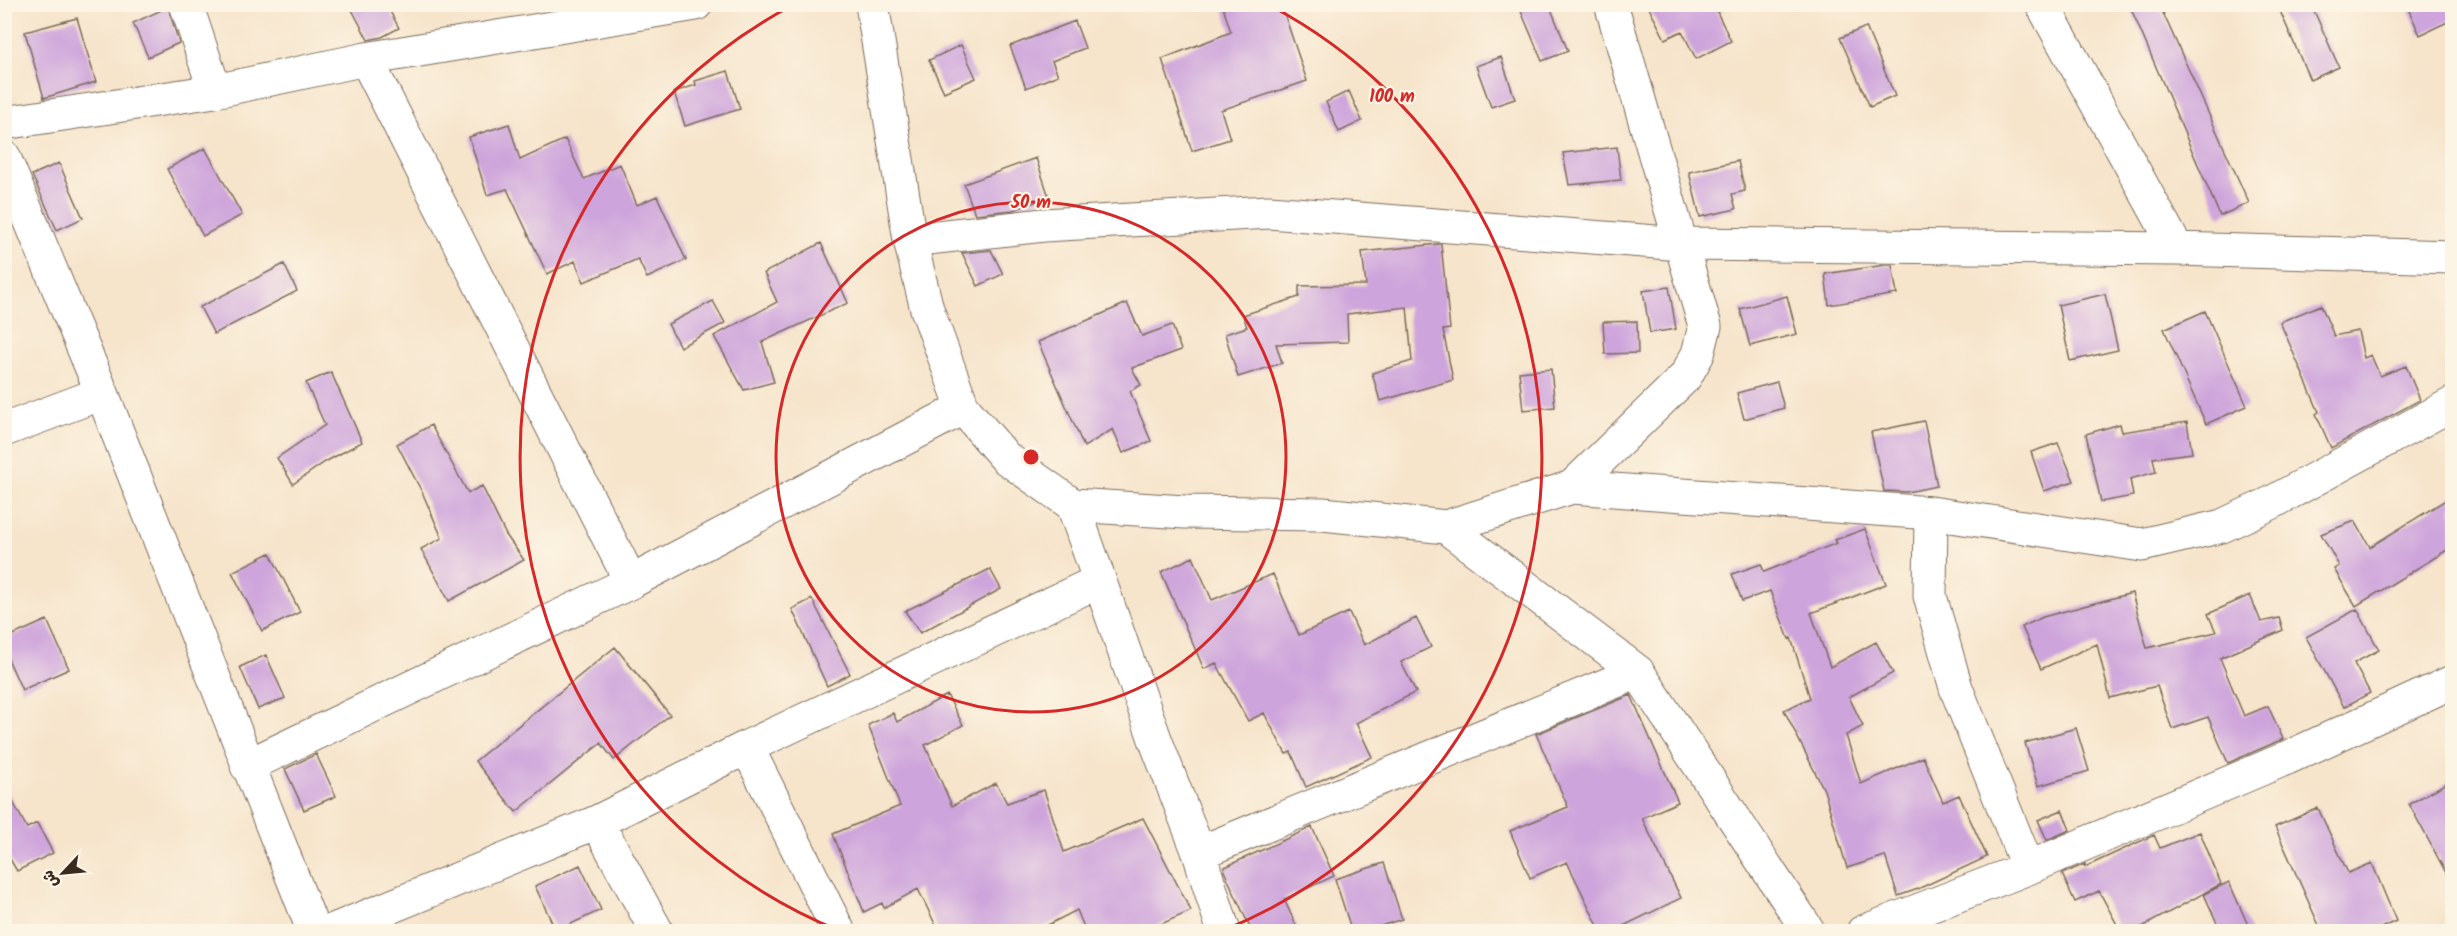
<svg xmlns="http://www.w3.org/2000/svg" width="2457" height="936" viewBox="0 0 2457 936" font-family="Kalam,'Playpen Sans Arabic',sans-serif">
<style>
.building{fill:#cda4db}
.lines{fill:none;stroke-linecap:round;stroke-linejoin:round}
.minor-casing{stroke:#7c6b5b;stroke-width:35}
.minor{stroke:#fff;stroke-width:33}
.ring{fill:none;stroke:#d62828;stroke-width:3}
.centre{fill:#d62828;stroke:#fcf5e5;stroke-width:3}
.ring-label{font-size:18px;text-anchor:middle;font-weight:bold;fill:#d62828;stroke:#fcf5e5;stroke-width:4.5;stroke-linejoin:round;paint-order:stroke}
</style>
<rect width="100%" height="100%" fill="#fcf5e5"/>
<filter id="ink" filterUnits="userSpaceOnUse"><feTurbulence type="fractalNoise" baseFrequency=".0167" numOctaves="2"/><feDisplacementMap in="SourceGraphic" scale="12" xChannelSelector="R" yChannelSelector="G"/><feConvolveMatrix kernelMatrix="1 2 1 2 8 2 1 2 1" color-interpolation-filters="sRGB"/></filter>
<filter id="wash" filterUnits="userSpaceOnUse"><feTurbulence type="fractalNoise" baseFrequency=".008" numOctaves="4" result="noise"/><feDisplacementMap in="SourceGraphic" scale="24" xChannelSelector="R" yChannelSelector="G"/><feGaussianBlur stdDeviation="1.35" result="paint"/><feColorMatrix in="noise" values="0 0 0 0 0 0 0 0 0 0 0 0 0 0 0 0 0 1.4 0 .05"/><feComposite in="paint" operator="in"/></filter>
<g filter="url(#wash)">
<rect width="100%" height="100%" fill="#f6e4cb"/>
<g id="blocks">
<path class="building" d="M 349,4 L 386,4 L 399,28 L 382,37 L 368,40 Z
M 1222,4 L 1281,4 L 1307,81 L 1221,110 L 1230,139 L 1192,151 L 1162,59 L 1231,32 Z
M 1518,4 L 1549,4 L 1568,51 L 1542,61 Z
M 1647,4 L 1732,4 L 1717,12 L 1731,41 L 1696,59 L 1682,31 L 1665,39 Z
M 2129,4 L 2159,4 L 2249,203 L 2220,216 Z
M 2277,4 L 2311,4 L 2339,67 L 2310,80 Z
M 2406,4 L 2452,4 L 2452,20 L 2420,35 Z
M 168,7 L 179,43 L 148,57 L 133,23 Z
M 77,18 L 96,82 L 44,98 L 25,32 Z
M 1075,21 L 1085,48 L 1052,61 L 1058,75 L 1026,88 L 1010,46 Z
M 1866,27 L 1895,96 L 1870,107 L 1840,38 Z
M 961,45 L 976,78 L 944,92 L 929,60 Z
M 1501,57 L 1515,99 L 1491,107 L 1476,66 Z
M 728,71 L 740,109 L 685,126 L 674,92 L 696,85 L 695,81 Z
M 1349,91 L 1362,121 L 1339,132 L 1326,102 Z
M 509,124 L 520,160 L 565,139 L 584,179 L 620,164 L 637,205 L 657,196 L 686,260 L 647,278 L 638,259 L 584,282 L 575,261 L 547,274 L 507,189 L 487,195 L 469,137 Z
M 1617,147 L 1621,180 L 1569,185 L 1563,153 Z
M 205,148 L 242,215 L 203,236 L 167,169 Z
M 1036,158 L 1049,197 L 1013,210 L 975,214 L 964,184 Z
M 1738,161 L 1745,191 L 1732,194 L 1736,209 L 1700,217 L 1689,172 Z
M 59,163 L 83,218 L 57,230 L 32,175 Z
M 821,243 L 848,303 L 762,342 L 774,382 L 744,390 L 714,336 L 777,302 L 764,273 Z
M 1438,244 L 1441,244 L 1450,329 L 1443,330 L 1453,380 L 1380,401 L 1372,373 L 1412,361 L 1407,307 L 1347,314 L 1348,342 L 1276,344 L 1282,363 L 1238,377 L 1225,334 L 1247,327 L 1243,315 L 1299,297 L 1299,286 L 1366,285 L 1362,252 Z
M 991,250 L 1003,274 L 978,286 L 962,253 Z
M 284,264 L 297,291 L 214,334 L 200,307 Z
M 1885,265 L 1892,265 L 1897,294 L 1829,305 L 1825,274 Z
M 1669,287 L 1676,329 L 1650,333 L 1643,291 Z
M 2105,294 L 2118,350 L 2070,361 L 2058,305 Z
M 1787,296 L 1797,334 L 1750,346 L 1740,309 Z
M 713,301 L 725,323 L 680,347 L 668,324 Z
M 1127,303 L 1142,336 L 1172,325 L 1181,350 L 1132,368 L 1141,385 L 1130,391 L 1151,441 L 1123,453 L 1113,429 L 1084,447 L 1038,342 Z
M 2321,305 L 2334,336 L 2358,331 L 2364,358 L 2371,355 L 2380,376 L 2406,366 L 2420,400 L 2331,448 L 2316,414 L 2319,412 L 2280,322 Z
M 2205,311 L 2247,406 L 2206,424 L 2164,329 Z
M 1637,321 L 1638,353 L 1605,354 L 1603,322 Z
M 1551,369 L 1555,407 L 1523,410 L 1519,372 Z
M 331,372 L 362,442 L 325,462 L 293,484 L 277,458 L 325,425 L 306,383 Z
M 1777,382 L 1784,408 L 1744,419 L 1737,393 Z
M 1924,421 L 1937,486 L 1907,492 L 1884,491 L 1871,432 Z
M 2187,422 L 2192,453 L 2153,458 L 2156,472 L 2130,479 L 2133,496 L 2101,502 L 2086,434 L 2120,424 L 2122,432 Z
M 431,425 L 468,493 L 482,486 L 506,535 L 524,560 L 449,601 L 421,549 L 442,538 L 423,494 L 397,444 Z
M 2058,443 L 2074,481 L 2044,491 L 2031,452 Z
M 2452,496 L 2452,547 L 2356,606 L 2334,569 L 2339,566 L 2321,534 L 2355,521 L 2370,547 Z
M 1865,529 L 1886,584 L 1811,613 L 1830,667 L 1876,642 L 1893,673 L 1849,697 L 1863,726 L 1846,735 L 1861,784 L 1923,757 L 1943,802 L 1959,795 L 1987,857 L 1918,889 L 1898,896 L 1885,856 L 1847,868 L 1824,790 L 1784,710 L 1810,698 L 1791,638 L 1789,639 L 1770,591 L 1742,601 L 1732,574 L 1761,564 L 1764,572 L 1837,543 L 1835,540 Z
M 270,553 L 300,612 L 262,631 L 232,572 Z
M 1193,557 L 1212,600 L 1273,574 L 1299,635 L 1349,612 L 1364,645 L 1416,618 L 1431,647 L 1401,662 L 1416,692 L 1356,723 L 1372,757 L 1306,787 L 1291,752 L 1286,754 L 1264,713 L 1248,721 L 1216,663 L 1204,669 L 1161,572 Z
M 990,569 L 1001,589 L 920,633 L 905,611 Z
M 2132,593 L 2147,648 L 2216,632 L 2208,614 L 2250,595 L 2261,622 L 2279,618 L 2283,630 L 2220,658 L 2244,716 L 2268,706 L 2283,739 L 2228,763 L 2208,717 L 2172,729 L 2157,686 L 2110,698 L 2097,644 L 2041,669 L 2022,627 L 2043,617 Z
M 812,599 L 850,674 L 827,686 L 792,609 Z
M 2357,609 L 2379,650 L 2354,663 L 2370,693 L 2344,707 L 2306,637 Z
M 47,620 L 69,669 L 22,690 L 4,650 L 4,639 Z
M 615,647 L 670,715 L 614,760 L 601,743 L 516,812 L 475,761 Z
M 266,655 L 285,698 L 258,709 L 240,667 Z
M 947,695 L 963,725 L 925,745 L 952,806 L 996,783 L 1007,803 L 1044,790 L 1064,852 L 1143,818 L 1191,911 L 1143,932 L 1086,932 L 1077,910 L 1034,932 L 939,932 L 918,889 L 884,908 L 882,903 L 864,912 L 833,834 L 900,806 L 868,725 L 893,713 L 897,722 Z
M 1631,695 L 1678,802 L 1642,818 L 1681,898 L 1611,932 L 1601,932 L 1567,862 L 1530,878 L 1510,831 L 1568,807 L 1536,734 Z
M 2076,728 L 2089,771 L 2038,786 L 2025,743 Z
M 316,754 L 336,796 L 304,810 L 285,769 Z
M 2452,780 L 2452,884 L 2409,804 Z
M 4,785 L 27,828 L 37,823 L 53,853 L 17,871 L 4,849 Z
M 2318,808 L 2348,873 L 2372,863 L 2396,921 L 2372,932 L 2322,932 L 2275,827 Z
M 2062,810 L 2070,830 L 2047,840 L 2038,820 Z
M 1312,827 L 1334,876 L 1284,899 L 1299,932 L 1252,932 L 1224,871 L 1225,867 Z
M 2200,832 L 2221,884 L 2133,932 L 2121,932 L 2099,891 L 2075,902 L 2062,874 L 2085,864 L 2085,867 L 2154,835 L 2160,848 Z
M 1384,863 L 1402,919 L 1363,932 L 1352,932 L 1335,879 Z
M 580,865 L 601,910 L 556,931 L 535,886 Z
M 2229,882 L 2251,932 L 2221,932 L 2204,894 Z"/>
</g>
</g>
<g filter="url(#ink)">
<use href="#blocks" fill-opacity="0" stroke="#7c6b5b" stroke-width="1.5"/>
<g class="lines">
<defs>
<path id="minor" d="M 186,4 L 215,91
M 872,4 L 910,240 L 1044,225 L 1269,212 L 1682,244 L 2177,249 L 2452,257
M 2042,4 L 2177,249
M 366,59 L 631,582 L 963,408
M 4,123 L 215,91 L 366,59 L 696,4
M 4,157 L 102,393 L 314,932
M 910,240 L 927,309 L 963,408 L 1006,458 L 1073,505 L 1185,512 L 1323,514 L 1446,527 L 1572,487 L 1931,513 L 2142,545 L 2222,526 L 2271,503 L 2452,404
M 4,430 L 102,393
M 1572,487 L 1685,377 L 1698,354 L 1705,326 L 1611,4
M 1073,505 L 1155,739 L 1199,853 L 1224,932
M 1931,513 L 1930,596 L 1956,688 L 2028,868
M 1446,527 L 1638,672 L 1809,932
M 747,747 L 839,932
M 247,766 L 631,582
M 597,822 L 657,932
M 1199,853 L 1638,672
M 329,932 L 597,822 L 747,747 L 1099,581
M 1863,932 L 2028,868 L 2287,758 L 2452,682"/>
</defs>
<use href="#minor" class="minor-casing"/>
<use href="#minor" class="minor"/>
</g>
</g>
<g class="ring">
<circle cx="1031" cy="457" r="255"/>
<path d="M840 931A511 511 0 0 1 791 6M1271 6A511 511 0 0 1 1222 931"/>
</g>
<circle cx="1031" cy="457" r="9" class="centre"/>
<g class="ring-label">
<text x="1392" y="102">100 m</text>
<text x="1031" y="208">50 m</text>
</g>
<rect width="2457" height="936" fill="none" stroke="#fcf5e5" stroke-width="24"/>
<g transform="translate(63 873) rotate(244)" stroke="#fcf5e5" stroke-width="4.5" paint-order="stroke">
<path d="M0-4.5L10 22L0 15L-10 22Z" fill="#3b2a1e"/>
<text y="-9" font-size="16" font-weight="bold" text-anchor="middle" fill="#3b2a1e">ش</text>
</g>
</svg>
